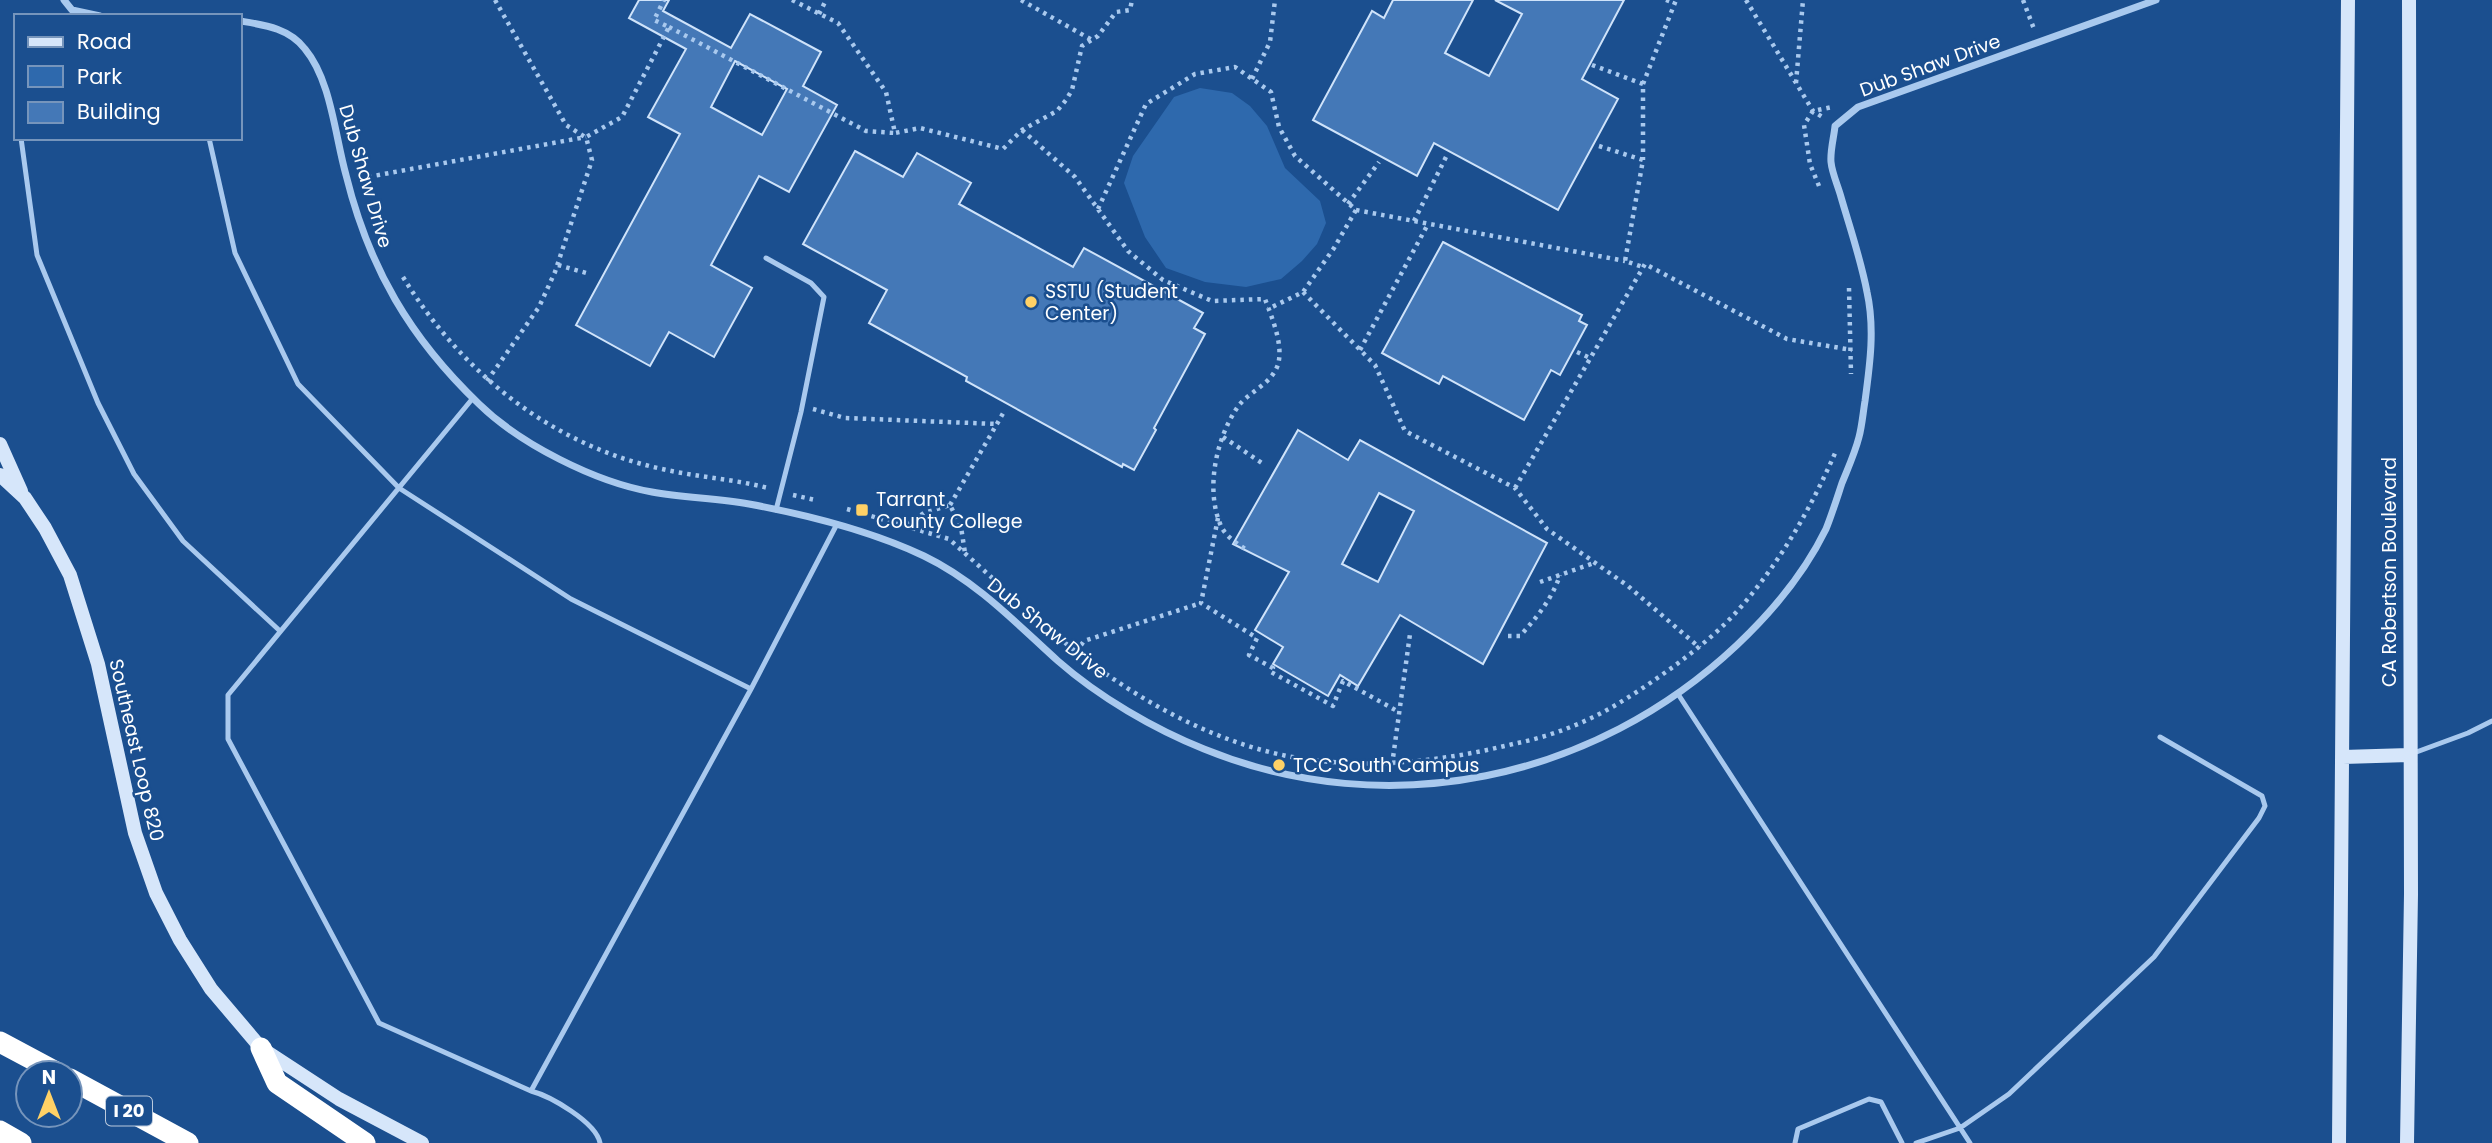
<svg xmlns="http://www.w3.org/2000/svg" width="2492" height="1143" viewBox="0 0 2492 1143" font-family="Poppins,sans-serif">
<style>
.green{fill:#2e69ad}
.building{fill:#4478b7;stroke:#cfe3fa;stroke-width:2;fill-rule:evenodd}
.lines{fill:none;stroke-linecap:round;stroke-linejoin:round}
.path{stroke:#a9c9ee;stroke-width:4.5;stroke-dasharray:3.5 5;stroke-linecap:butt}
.lane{stroke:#a9c9ee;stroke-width:5}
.street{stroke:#a9c9ee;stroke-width:7}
.secondary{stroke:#d6e6fa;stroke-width:14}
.highway{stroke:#fff;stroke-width:21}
.poi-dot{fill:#ffd166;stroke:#1b4f8f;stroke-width:2.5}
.labels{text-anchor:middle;stroke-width:5;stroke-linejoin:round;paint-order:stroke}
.shield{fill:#1b4f8f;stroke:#bbcadd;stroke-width:2}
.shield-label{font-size:18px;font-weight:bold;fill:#fff}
.street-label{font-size:19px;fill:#fff;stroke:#1b4f8f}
.poi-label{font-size:19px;fill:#fff;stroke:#1b4f8f;text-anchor:start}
</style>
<rect width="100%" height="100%" fill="#1b4f8f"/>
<path class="green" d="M 1200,88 L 1232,93 L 1250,106 L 1267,126 L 1285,168 L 1320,201 L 1326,223 L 1317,244 L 1302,261 L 1281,279 L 1246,287 L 1205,282 L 1166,268 L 1145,237 L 1124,183 L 1133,156 L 1174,97 Z"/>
<path class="building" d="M 639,0 L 669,0 L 663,11 L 731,48 L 750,14 L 821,52 L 803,86 L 837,105 L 789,192 L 759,176 L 711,265 L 752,288 L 714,357 L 669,332 L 650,366 L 576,325 L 680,134 L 648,117 L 686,49 L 629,18 ZM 735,61 L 787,89 L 762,135 L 711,107 Z
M 1393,0 L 1473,0 L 1445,53 L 1489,76 L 1522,14 L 1495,0 L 1624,0 L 1582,79 L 1618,99 L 1558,210 L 1434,143 L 1417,176 L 1313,120 L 1372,11 L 1384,18 Z
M 855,151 L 903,177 L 917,153 L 971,183 L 959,204 L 1073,267 L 1084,248 L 1203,313 L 1194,328 L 1205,334 L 1154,428 L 1156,430 L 1134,470 L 1123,464 L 1122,467 L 966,381 L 967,377 L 869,323 L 887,290 L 803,244 Z
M 1443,242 L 1582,315 L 1579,321 L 1587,325 L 1560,375 L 1551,370 L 1524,420 L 1443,376 L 1439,384 L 1382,353 Z
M 1298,430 L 1348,460 L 1360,440 L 1547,543 L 1483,664 L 1400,615 L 1358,686 L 1340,675 L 1328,696 L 1273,664 L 1283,647 L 1255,630 L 1289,572 L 1233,544 ZM 1379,493 L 1414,511 L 1378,582 L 1342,564 Z"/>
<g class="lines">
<path class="path" d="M 495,0 L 566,125 L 585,137
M 792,0 L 838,23 L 886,92 L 895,133 L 920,128 L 1003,149 L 1022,130 L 1057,111 L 1066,100 L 1072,90 L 1082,46 L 1098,36 L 1116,12 L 1130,10 L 1132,0
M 1021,0 L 1092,40
M 1666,0 L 1674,3
M 1746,0 L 1813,111 L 1824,118
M 2023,0 L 2034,29
M 819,14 L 826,0
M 669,27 L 866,131 L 895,133
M 1592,65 L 1643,84 L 1643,160
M 1252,79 L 1270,42 L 1275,0
M 1796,83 L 1803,0
M 1643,84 L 1676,0
M 1022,130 L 1075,177 L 1128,251 L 1163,280 L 1212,301 L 1265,299 C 1272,318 1287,352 1275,371 C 1267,386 1246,394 1237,408 C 1216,439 1205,490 1221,526 C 1226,537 1238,544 1248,551
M 1599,146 L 1643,160 L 1625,261 L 1643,267
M 365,182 L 364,178 L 373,176 L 586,137
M 1819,186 L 1810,164 L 1804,125 L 1813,111 L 1832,107
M 1348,204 L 1379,162
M 1098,209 L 1146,104 L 1195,74 L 1235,67 L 1271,92 L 1279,127 L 1295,156 L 1356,210 L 1334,248 L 1303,292 L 1268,309
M 1356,210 L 1625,261
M 1414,221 L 1447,155
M 558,265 L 590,274
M 403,277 C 462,373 551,445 662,469 C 697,477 733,479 768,488
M 1849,288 L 1851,374
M 1303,292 L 1375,365 L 1405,431 L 1515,488 L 1547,529 L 1628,586 L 1700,648
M 1360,350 L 1428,224
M 1577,352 L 1590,358
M 487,381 L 539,307 L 555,272 L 592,160 L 586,137 L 622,117 L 669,27 L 654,20 L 664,0
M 813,409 L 845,418 L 997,424
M 1223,437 L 1265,465
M 1515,488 L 1645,264 L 1787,339 L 1852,350
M 793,495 L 815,500
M 950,505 L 1005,410
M 847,509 L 949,539 L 999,584
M 1218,518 L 1201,603 L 1257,638 L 1249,655 L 1273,668 L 1271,672 L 1333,706 L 1343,681 L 1399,712
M 907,525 L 924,513 L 950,505 L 961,527 L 965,553
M 1540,582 L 1594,563
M 1052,632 C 1122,692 1211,745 1304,759 C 1375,769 1444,761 1513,744 C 1533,740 1554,734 1573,726 C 1609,712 1642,689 1673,667 C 1697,649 1721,630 1740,608 C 1781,561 1811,508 1836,451
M 1508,636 L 1520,636 C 1537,617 1552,599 1560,575
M 1076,652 L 1084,641 L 1201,603
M 1392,765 L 1410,634"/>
<path class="lane" d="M 16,81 L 16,95
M 21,138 L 37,255 L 98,403 L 134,474 L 183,541 L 280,631
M 209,138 L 235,253 L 298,384 L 399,488 L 571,599 L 751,689
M 766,258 L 811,283 L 824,297 L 801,412 L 776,510
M 473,398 L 228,695 L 228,739 L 379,1023 L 531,1091
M 1678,694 L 1970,1143
M 2411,754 L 2468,733 L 2492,721
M 600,1143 C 596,1122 550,1096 531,1091 L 751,689 L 837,524
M 1795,1143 L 1798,1129 L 1869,1099 L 1881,1102 L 1902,1143
M 1916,1143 L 1960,1128 L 2009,1094 L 2154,957 L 2259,818 L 2265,806 L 2262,796 L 2160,737"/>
<path class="street" d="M 64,0 L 72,10 L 100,16
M 240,21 C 264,25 289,28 305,49 C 331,80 335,136 346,175 C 369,268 410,338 479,404 C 520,444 595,482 652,492 C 684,498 717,498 749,504 C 808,515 869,530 924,556 C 976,581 1016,623 1058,661 C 1099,697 1154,729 1204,749 C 1388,824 1594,780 1737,645 C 1772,612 1805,572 1826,529 C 1832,514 1837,498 1842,483 C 1848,468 1855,453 1859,437 C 1862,426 1863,413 1865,401 C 1870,364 1875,328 1867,292 C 1861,260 1850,228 1841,197 C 1838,186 1832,173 1831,162 C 1830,151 1834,137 1835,126 L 1858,107 L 2156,0"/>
<path class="secondary" d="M 0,444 L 21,491
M 0,475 L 25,498 L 45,528 L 70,575 L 98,664 L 135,833 L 156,893 L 180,940 L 211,989 L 261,1048 L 339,1099 L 422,1143
M 2343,757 L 2409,755
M 2339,1143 L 2348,0
M 2407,1143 L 2411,894 L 2409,0"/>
<path class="highway" d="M 0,1042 L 58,1073
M 261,1048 L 277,1083 L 365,1143
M 70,1079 L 188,1143
M 0,1131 L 21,1143"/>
</g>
<g class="poi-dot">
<circle cx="1031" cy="302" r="7"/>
<rect x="855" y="503" width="14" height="14" rx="3.5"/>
<circle cx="1279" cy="765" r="7"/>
</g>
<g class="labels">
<rect class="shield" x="106" y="1096.5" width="46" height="29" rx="5"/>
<g class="shield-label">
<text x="129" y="1117">I 20</text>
</g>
<g class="street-label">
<text transform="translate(1930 65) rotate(-20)" y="7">Dub Shaw Drive</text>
<text transform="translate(366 176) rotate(74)" y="7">Dub Shaw Drive</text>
<text transform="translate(2389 572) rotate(-90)" y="7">CA Robertson Boulevard</text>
<text transform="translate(1048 628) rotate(39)" y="7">Dub Shaw Drive</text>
<text transform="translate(137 750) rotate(77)" y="7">Southeast Loop 820</text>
</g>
<g class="poi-label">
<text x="1045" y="298">SSTU (Student<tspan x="1045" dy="22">Center)</tspan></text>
<text x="876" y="506">Tarrant<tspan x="876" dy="22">County College</tspan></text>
<text x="1293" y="772">TCC South Campus</text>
</g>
</g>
<rect x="14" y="14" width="228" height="126" fill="#1b4f8f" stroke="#7695bc" stroke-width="2"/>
<rect x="28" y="37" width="35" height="10" fill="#d6e6fa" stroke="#7695bc" stroke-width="2"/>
<text x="77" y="49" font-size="21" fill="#ffffff">Road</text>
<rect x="28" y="66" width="35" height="21" fill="#2e69ad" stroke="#7695bc" stroke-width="2"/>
<text x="77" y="84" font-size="21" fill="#ffffff">Park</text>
<rect x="28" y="102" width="35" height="21" fill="#4478b7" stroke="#7695bc" stroke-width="2"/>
<text x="77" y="119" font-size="21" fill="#ffffff">Building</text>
<g transform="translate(49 1094)"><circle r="33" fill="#1b4f8f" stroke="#7695bc" stroke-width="2"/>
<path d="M0-5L12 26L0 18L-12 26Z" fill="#ffd166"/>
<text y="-10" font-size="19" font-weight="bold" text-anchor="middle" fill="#ffffff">N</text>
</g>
</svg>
